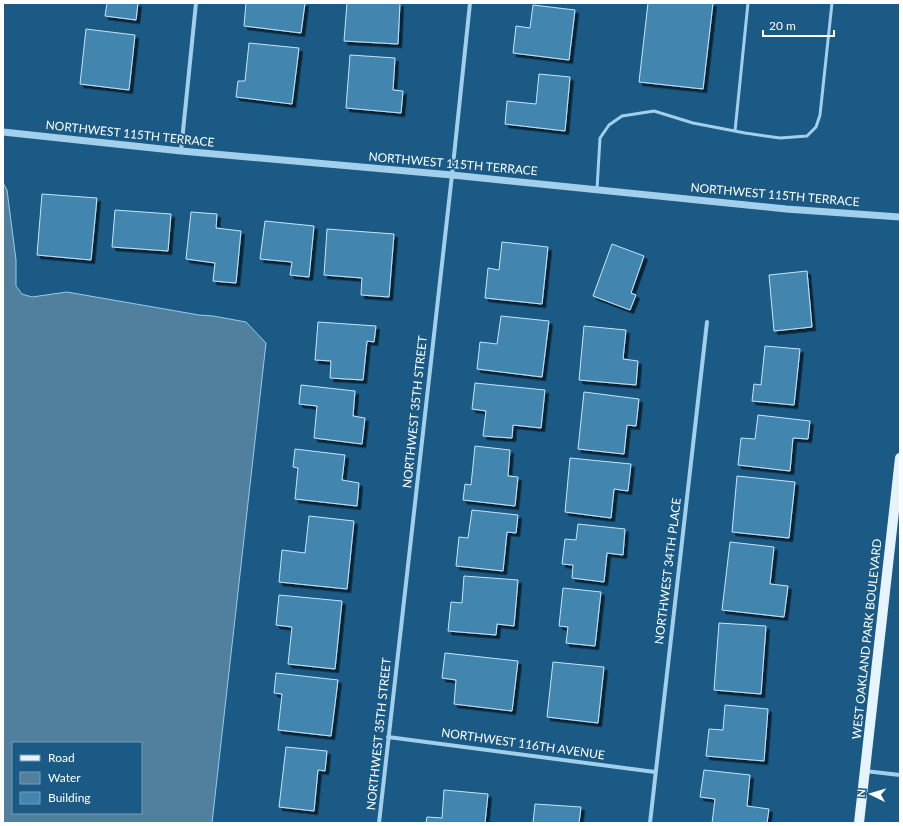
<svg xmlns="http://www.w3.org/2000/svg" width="903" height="826" viewBox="0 0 903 826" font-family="Lato,sans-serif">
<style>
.water{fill:#51809e;stroke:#94ccee;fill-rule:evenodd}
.building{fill:#4385af;stroke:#c6e5f9;filter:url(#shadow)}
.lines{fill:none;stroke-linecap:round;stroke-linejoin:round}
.service{stroke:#a1cfec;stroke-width:3}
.minor{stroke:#a1cfec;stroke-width:4}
.tertiary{stroke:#a1cfec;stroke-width:7}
.primary{stroke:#e6f4ff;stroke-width:10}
.labels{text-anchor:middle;stroke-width:3.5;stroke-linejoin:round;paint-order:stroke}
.street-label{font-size:12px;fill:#fff;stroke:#1a5a85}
</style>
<defs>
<filter id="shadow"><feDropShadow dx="3.5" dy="3.5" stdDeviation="0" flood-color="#0009"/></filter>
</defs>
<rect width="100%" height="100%" fill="#1a5a85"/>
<path class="water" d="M 3,183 L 7,190 L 16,260 L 16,286 L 22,294 L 32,297 L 67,292 L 199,315 L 213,316 L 246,322 L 266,343 L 212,823 L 3,823 ZM 13,743 L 141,743 L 141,813 L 13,813 Z"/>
<path class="building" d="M 107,3 L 138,3 L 136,20 L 105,16 Z
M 246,3 L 305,3 L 301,33 L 244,26 Z
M 347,3 L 400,3 L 398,44 L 344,41 Z
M 648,3 L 713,3 L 703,89 L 639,82 Z
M 533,5 L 575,10 L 569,60 L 513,53 L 516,26 L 530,28 Z
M 86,29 L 135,35 L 129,90 L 80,84 Z
M 249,43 L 299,48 L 292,104 L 236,97 L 238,81 L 245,81 Z
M 350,55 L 395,58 L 393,90 L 403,91 L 401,113 L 346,108 Z
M 539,74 L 570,77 L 565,131 L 505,124 L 507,101 L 536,104 Z
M 42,194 L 97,198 L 91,260 L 37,255 Z
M 115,210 L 171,214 L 168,251 L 112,247 Z
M 191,212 L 217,214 L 216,228 L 241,231 L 236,283 L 213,281 L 215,263 L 186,259 Z
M 265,221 L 314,226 L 309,277 L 290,275 L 292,262 L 260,259 Z
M 327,229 L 394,234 L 389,297 L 361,295 L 362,278 L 324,275 Z
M 502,242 L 548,247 L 542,304 L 485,298 L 488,268 L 499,270 Z
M 612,244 L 644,256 L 631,293 L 636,295 L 630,310 L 593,296 Z
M 807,271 L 812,327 L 774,331 L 769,275 Z
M 501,316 L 549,321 L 542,377 L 477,369 L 480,342 L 497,344 Z
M 318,322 L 376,326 L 374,342 L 367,341 L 363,380 L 330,378 L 331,361 L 315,360 Z
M 584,326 L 626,330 L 623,359 L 638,361 L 636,385 L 579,380 Z
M 765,346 L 800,349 L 794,405 L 752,401 L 754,384 L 761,385 Z
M 475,383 L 545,390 L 541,428 L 513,425 L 512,438 L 483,436 L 486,411 L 472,409 Z
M 301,385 L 355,391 L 353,416 L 365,418 L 362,444 L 314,438 L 317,406 L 299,404 Z
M 584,392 L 639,399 L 636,426 L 627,425 L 624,454 L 578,449 Z
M 758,415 L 810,421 L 808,439 L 793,438 L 790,471 L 738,465 L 741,438 L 755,439 Z
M 475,446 L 510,450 L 508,476 L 518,477 L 515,506 L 463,500 L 465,484 L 471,485 Z
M 295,449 L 345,455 L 342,480 L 359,483 L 357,506 L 295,499 L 298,468 L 293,467 Z
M 570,458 L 631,464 L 628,491 L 614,489 L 611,518 L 565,512 Z
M 737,476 L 795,482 L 789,538 L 732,532 Z
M 472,510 L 518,515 L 516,533 L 507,532 L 503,571 L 456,566 L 459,537 L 468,538 Z
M 309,516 L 354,521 L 347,589 L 279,582 L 282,550 L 305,553 Z
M 578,524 L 625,529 L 623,555 L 607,553 L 604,582 L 572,578 L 573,565 L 562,564 L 565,539 L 576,540 Z
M 730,542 L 774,547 L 770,584 L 788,586 L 784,617 L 722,610 Z
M 464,576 L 518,580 L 514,626 L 497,624 L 496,635 L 448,631 L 451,602 L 462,603 Z
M 563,588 L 601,592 L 595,646 L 566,643 L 568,627 L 559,626 Z
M 279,595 L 342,601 L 335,669 L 288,664 L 292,627 L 276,625 Z
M 719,623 L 766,626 L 761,694 L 714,690 Z
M 445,653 L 518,661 L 512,711 L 454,704 L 456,680 L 442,678 Z
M 553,662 L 604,667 L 598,723 L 547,717 Z
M 276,673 L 338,680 L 331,736 L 278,730 L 282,694 L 274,693 Z
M 725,705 L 768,709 L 764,761 L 706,756 L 709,729 L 723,730 Z
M 286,747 L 327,751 L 325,771 L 318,770 L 314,811 L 279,807 Z
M 704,770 L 750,775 L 747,806 L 769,809 L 767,823 L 712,823 L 715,799 L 700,797 Z
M 444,790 L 488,794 L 485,823 L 426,823 L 427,817 L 442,818 Z
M 535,804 L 581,807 L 579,823 L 533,823 Z"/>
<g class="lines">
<path class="service" d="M 735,131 L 748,3
M 597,189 L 600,138 L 609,125 L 622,116 L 654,111 L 693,123 L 745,133 L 780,138 L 807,136 L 816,127 L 820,115 L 832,3"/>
<path class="minor" d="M 181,151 L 196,3
M 388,737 L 655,772
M 865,771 L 900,775
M 379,823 L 452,175 L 470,3
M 650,823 L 707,322"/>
<path class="tertiary" d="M 3,132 L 181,151 L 452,175 L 786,209 L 900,217"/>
<path class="primary" d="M 859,823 L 900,458"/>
</g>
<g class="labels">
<g class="street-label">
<text transform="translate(130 134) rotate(6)" y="4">NORTHWEST 115TH TERRACE</text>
<text transform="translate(453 164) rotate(5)" y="4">NORTHWEST 115TH TERRACE</text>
<text transform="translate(775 195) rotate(5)" y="4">NORTHWEST 115TH TERRACE</text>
<text transform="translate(415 412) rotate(-84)" y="4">NORTHWEST 35TH STREET</text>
<text transform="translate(668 571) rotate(-83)" y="4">NORTHWEST 34TH PLACE</text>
<text transform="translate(867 639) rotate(-84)" y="4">WEST OAKLAND PARK BOULEVARD</text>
<text transform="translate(379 734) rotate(-84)" y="4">NORTHWEST 35TH STREET</text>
<text transform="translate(523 744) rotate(8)" y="4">NORTHWEST 116TH AVENUE</text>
</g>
</g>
<rect width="903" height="826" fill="none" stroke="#ffffff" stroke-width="8"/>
<rect x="12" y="742" width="130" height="72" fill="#1a5a85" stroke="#769cb6"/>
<rect x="20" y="755" width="20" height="6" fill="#e6f4ff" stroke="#769cb6"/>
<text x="48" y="762" font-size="12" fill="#ffffff">Road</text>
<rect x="20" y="772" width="20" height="12" fill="#51809e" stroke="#769cb6"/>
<text x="48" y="782" font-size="12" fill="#ffffff">Water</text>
<rect x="20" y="792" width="20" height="12" fill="#4385af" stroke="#769cb6"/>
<text x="48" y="802" font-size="12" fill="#ffffff">Building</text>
<g transform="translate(871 794) rotate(275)" stroke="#1a5a85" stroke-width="3" paint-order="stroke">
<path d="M0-3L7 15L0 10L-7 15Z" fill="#ffffff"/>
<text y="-6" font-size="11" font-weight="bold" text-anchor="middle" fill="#ffffff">N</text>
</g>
<path d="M763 30v6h71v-6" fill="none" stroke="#ffffff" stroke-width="2"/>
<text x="769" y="30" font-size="12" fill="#ffffff" stroke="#1a5a85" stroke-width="3" paint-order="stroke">20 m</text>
</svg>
